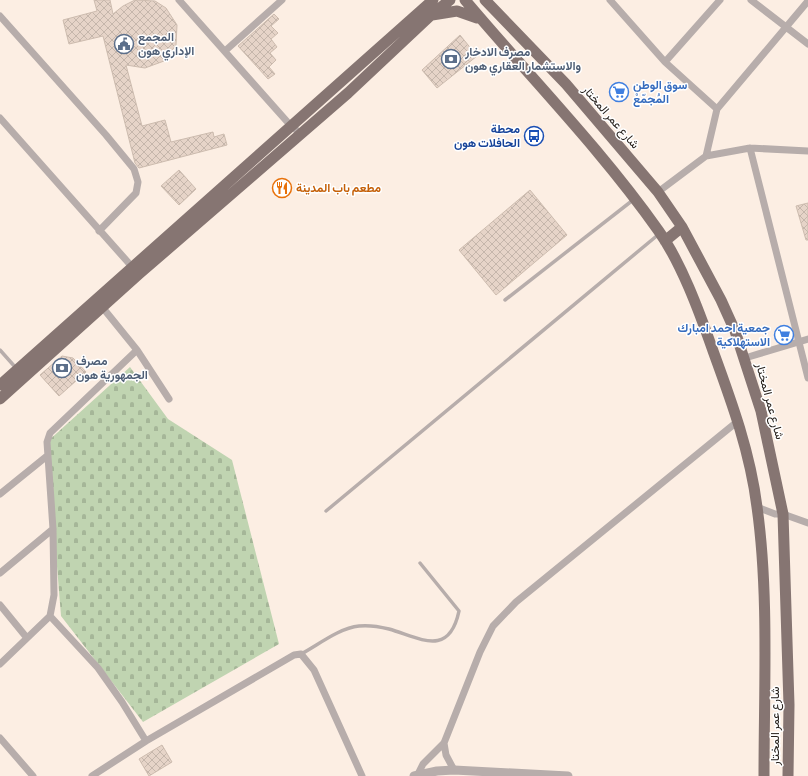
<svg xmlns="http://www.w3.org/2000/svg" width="808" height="776" viewBox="0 0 808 776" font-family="'Sofia Sans Condensed',Vazirmatn,sans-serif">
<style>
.cemetery{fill:url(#cemetery-stones)}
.building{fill:url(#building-cross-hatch);stroke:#cdbcaf}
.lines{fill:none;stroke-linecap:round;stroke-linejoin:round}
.service{stroke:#b7adab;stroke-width:3.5}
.minor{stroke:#b7adab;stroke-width:7}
.tertiary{stroke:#b7adab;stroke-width:9}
.primary{stroke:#867572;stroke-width:11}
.labels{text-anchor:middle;stroke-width:3;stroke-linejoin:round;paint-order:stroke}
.service-label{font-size:12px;font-weight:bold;fill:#4e5e75;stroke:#fff;text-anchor:start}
.shop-label{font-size:12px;font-weight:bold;fill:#366cbe;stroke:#fff;text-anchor:start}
.street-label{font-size:12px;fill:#27211c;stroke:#fff}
.transit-label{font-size:12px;font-weight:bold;fill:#164399;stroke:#fff;text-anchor:end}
.food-label{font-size:12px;font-weight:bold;fill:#c56008;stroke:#fff;text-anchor:start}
</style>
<defs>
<pattern id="cemetery-stones" width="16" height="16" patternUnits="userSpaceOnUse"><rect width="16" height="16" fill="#c0d4b1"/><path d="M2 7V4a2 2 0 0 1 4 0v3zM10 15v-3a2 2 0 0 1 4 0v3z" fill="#a5b698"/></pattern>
<pattern id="building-cross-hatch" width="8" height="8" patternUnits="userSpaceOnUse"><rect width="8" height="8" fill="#e6d4c8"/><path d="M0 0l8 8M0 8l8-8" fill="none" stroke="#c5b6ab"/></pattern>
</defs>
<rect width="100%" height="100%" fill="#fceee3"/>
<path class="cemetery" d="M 130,367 L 168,419 L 232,460 L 279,644 L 143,722 L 61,616 L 47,442 Z"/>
<path class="building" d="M 94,0 L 110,0 L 113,14 L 123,6 L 135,0 L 155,1 L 166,8 L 177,25 L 176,45 L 164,61 L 145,68 L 126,65 L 142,126 L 165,120 L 171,142 L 213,132 L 214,137 L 224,134 L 227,145 L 139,168 L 135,163 L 103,36 L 69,44 L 63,20 L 97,11 Z
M 274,14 L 279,19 L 271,26 L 278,33 L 271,39 L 277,47 L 270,53 L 276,60 L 269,67 L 275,74 L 268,79 L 238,46 Z
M 460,35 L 477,56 L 437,88 L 422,70 Z
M 179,170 L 196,189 L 179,205 L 161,186 Z
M 530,190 L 567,235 L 496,295 L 459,250 Z
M 808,203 L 808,240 L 806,240 L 796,206 Z
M 62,356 L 73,358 L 86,372 L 59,396 L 40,375 Z
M 162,745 L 172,762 L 149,776 L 139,759 Z"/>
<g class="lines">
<path class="service" d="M 505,300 L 633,200
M 0,350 L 16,368
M 326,511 L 659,234
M 301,654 C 318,645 339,628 359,626 C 368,625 381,627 389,629 C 420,638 449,658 459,611 L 420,563"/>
<path class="minor" d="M 179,0 L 291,126 L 300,133
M 610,0 L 665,62
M 751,0 L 808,44
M 0,16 L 106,135 L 134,169 L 138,182 L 136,193 L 99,231
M 225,51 L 282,0
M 717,109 L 665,62 L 720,0
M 0,118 L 134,269
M 750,148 L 808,378
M 706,156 L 717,109 L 808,1
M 658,192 L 706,156 L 750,148 L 808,151
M 103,308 L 137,350 L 169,399
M 745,358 L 808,339
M 0,494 L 47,456
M 757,507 L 775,514 L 783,514 L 808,523
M 0,573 L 53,529
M 0,605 L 27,638
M 50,616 L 98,668 L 122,702 L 146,741
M 0,664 L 50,616 L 54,595 L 53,529 L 47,442 L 50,433 L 137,350
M 0,738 L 33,776
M 444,743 L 446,755 L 454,770
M 418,774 L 423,764 L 444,743 L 480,652 L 493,626 L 516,602 L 738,421
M 92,776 L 146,741 L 294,655 L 301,654 L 314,670 L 362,776"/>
<path class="tertiary" d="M 414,776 L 437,771 L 454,770 L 568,776"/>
<path class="primary" d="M 465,0 C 529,76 600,148 658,230 C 681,262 699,311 712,348 C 731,400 750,451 757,507 C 769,592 764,689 764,776
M 485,0 L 566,84 L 658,192 L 682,227 L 721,300 L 735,331 L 761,411 L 783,514 L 789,705 L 788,776
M 432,15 L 457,11 L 477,18
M 665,241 L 682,227
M 0,385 L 433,0
M 0,399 L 139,274 L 348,93 L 430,16 L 450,0"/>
</g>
<defs>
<symbol id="civic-ring" viewBox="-11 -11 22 22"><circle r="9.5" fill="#fff" stroke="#5c6f8a" stroke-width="1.5"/><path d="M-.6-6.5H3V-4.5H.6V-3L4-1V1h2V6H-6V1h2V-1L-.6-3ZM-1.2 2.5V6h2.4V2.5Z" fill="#5c6f8a"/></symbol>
<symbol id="bank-ring" viewBox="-11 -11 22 22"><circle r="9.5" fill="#fff" stroke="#5c6f8a" stroke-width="1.5"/><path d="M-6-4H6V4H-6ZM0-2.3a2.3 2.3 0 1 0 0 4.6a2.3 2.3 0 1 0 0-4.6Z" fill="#5c6f8a"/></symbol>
<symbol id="supermarket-ring" viewBox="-11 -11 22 22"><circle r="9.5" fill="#fff" stroke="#3f7fe0" stroke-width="1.5"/><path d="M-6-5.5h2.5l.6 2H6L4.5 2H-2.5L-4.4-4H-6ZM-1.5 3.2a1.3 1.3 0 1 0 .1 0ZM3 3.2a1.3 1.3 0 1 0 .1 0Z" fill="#3f7fe0"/></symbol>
<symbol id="bus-ring" viewBox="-11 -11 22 22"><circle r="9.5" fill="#fff" stroke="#1a4fb4" stroke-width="1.5"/><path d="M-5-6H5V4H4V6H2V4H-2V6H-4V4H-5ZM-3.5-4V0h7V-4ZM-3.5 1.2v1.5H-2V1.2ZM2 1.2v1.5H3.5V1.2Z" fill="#1a4fb4"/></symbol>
<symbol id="restaurant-ring" viewBox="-11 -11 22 22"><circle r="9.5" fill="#fff" stroke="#e8710a" stroke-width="1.5"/><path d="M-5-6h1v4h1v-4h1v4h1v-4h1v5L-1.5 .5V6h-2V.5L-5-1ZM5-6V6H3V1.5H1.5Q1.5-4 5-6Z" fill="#e8710a"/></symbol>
</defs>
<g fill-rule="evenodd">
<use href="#civic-ring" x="113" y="33" width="22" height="22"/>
<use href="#bank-ring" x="440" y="48" width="22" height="22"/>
<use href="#supermarket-ring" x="608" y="81" width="22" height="22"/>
<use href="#bus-ring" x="523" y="125" width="22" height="22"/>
<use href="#restaurant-ring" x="271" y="177" width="22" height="22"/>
<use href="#supermarket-ring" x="773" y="324" width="22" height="22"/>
<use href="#bank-ring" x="51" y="357" width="22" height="22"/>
</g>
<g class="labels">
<g class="service-label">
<text x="138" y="41">المجمع<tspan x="138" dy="14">الإداري هون</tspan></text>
<text x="465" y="56">مصرف الادخار<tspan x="465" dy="14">والاستشمار العقاري هون</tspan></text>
<text x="76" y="365">مصرف<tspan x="76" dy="14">الجمهورية هون</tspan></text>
</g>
<g class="shop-label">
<text x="633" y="89">سوق الوطن<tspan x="633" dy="14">المُجمّعْ</tspan></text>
<text x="770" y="332" text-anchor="end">جمعية احمد امبارك<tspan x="770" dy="14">الاستهلاكية</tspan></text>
</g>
<g class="street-label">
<text transform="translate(611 117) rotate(49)" y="4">شارع عمر المختار</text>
<text transform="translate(770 401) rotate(75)" y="4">شارع عمر المختار</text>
<text transform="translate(775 726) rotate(-90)" y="4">شارع عمر المختار</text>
</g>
<g class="transit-label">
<text x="520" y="133">محطة<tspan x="520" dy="14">الحافلات هون</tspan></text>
</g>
<g class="food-label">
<text x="296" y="192">مطعم باب المدينة</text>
</g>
</g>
</svg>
